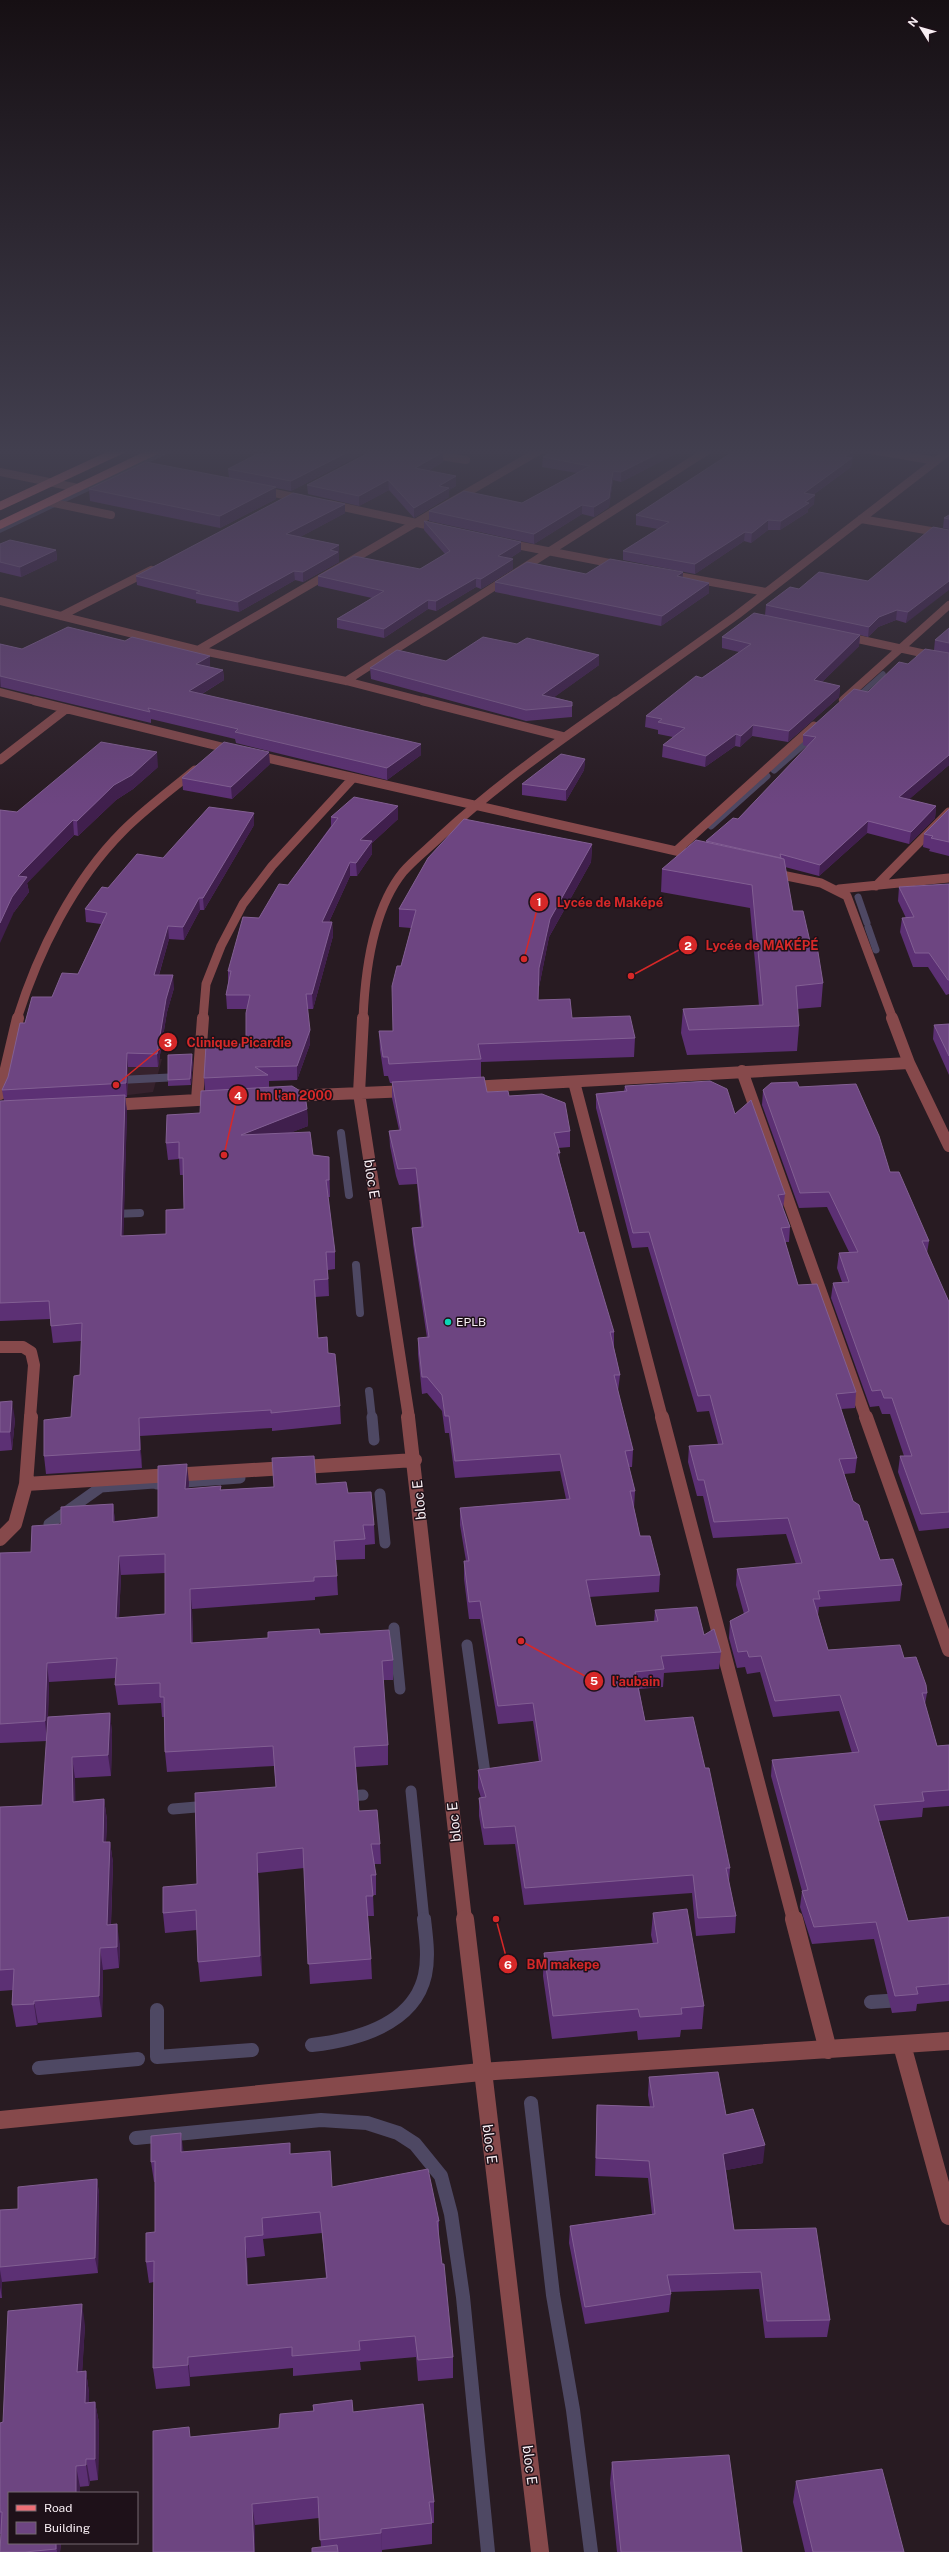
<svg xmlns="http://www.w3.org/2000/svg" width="949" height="2552" viewBox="0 0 949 2552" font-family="'Public Sans',sans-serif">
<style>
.built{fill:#36222d}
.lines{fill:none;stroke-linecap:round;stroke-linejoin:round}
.stream-far4{stroke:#4e4863;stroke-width:5.5}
.stream-far3{stroke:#4e4863;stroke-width:7}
.stream-far2{stroke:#4e4863;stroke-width:8}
.stream-far1{stroke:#4e4863;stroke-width:11}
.stream{stroke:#4e4863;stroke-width:14}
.minor-far4{stroke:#86494b;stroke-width:8}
.minor-far3{stroke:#86494b;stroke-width:9}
.minor-far2{stroke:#86494b;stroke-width:12}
.minor-far1{stroke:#86494b;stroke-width:14}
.minor{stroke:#86494b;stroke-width:18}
.major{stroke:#ee6f76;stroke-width:8}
.wall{fill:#5c3074;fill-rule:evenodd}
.shaded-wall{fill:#401f4d}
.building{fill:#6d4581;stroke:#825f93;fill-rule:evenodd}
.poi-dot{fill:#0bd5b5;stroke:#1e1119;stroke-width:1.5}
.labels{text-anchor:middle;stroke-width:3;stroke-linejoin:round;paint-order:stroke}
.poi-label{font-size:12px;fill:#f8eef3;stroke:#1e1119;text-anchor:start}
.near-street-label{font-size:14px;fill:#f8eef3;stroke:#1e1119}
.leader{fill:none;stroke:#d62828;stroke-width:1.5}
.callout-dot{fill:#d62828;stroke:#1e1119;stroke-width:1.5}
.mark-label{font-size:12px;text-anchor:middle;font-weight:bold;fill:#fff}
.callout-label{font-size:13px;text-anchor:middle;font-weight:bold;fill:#d62828;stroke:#1e1119;stroke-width:3;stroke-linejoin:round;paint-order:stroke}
</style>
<rect width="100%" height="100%" fill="#281b22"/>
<path class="built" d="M 162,1059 L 153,1092 L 79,1101 L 99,1062 Z"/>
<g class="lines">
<path class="stream-far4" d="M 0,530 L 171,449
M 856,698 L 883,674"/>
<path class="stream-far3" d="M 774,770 L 812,737
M 711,826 L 767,776
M 858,897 L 867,923
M 868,927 L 876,950"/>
<path class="stream-far2" d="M 120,1080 L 179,1077
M 341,1133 L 349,1195
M 113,1214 L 140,1213
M 356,1265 L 360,1313
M 369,1391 L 372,1418"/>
<path class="stream-far1" d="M 372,1417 L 374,1440
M 157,1484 L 240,1478
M 380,1494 L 385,1543
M 49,1524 L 101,1487 L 154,1483
M 394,1628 L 400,1689
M 467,1645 L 486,1780
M 411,1791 L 424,1920
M 346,1796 L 363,1795
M 173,1809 L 208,1806"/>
<path class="stream" d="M 871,2002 L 902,2000
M 157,2010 L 157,2057 L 252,2050
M 312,2045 C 355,2040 414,2025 425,1975 C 429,1957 426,1937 424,1919
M 39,2068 L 138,2059
M 531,2103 L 553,2295 L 573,2410 L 591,2552
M 136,2138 L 321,2120 L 367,2123 L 398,2133 L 415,2144 L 441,2176 L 451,2214 L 463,2297 L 488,2552"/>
<path class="minor-far4" d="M 866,449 L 936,461
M 428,454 L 466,460
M 0,472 L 78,488
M 260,490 L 303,499
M 49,502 L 111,515
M 329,504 L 440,528
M 861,519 L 949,534
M 506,543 L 620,565
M 667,574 L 766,592
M 0,601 L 198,650 L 346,681 L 427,702
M 61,616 L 151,570
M 844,636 L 949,659
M 198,650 L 542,449
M 346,681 L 710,449
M 0,692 L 39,702
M 843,700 L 949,605
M 615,702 L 737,615 L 949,451"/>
<path class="minor-far3" d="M 35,701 L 234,750
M 423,701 L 565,737
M 254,755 L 698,856
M 0,760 L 66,709
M 676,851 L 814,726
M 772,873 L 821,883 L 847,896 L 893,1019
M 876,886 L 949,812
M 839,889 L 949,878
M 17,1019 C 38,952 73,881 123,831 C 145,809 171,790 195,770
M 203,1019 L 206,984 L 221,946 L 243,904 L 272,866 L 353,778
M 363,1019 C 365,972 373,909 403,872 C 414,859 429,848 441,836 C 495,786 556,743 616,701"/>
<path class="minor-far2" d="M 363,1018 L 359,1093 L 409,1418
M 892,1018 L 909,1063 L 949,1146
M 742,1071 L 866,1418
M 574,1082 L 662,1418
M 471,1087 L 909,1063
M 0,1094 L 18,1018
M 290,1096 L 409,1091
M 197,1100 L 203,1018
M 110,1105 L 215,1099
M 0,1347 L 23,1347 L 31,1352 L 34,1365 L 30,1418"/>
<path class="minor-far1" d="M 408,1417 L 465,1920
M 662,1417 L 794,1920
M 866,1417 L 949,1650
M 26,1484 L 415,1460
M 0,1539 L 15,1524 L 26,1484 L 31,1417"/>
<path class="minor" d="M 465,1919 L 540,2552
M 794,1919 L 828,2050
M 902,2045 L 949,2216
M 0,2120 L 481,2072 L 949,2041"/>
<path class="major" d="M 0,506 L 123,449
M 0,525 L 159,449"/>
</g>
<path class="wall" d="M 269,449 L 372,449 L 291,491 L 276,488 L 276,499 L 220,528 L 90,501 L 89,489 L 229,478 L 228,469 L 269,453 Z
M 376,449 L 466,449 L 458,454 L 425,449 L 443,452 L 443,462 L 428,471 L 456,476 L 456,486 L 449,490 L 449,497 L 414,518 L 389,490 L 359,506 L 308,494 L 307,485 Z
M 685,449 L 621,482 L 613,480 L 609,507 L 594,517 L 582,514 L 534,544 L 429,521 L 429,511 L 522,503 L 577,473 L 542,467 L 543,457 Z
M 853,460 L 852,461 L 851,467 L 813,495 L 814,504 L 808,509 L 808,512 L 780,530 L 768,530 L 751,543 L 744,541 L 695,574 L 623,560 L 623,551 L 658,529 L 636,525 L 636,515 Z
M 345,504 L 345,513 L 300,537 L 339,545 L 339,562 L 303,582 L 295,580 L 239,612 L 196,603 L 196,600 L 137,585 L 136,576 Z
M 949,515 L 949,529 L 943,528 L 944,518 Z
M 424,521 L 521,542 L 521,551 L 509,559 L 513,559 L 513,569 L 481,589 L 476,587 L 436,611 L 428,609 L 384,638 L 337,628 L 337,619 L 372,598 L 318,586 L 318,576 L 420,569 L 445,554 L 424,530 Z
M 933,527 L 906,623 L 896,620 L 878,627 L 868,637 L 860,635 L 859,646 L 822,682 L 840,686 L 839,697 L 788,742 L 752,736 L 740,747 L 735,746 L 705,767 L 662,757 L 663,745 L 673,737 L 658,734 L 658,730 L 645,727 L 646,716 L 739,652 L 722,648 L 722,637 L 765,615 L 766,605 L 799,589 L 868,581 Z
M 0,544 L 56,550 L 57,560 L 21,577 L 0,572 Z
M 683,572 L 683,578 L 709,583 L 709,593 L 661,626 L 495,592 L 495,582 L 586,574 Z
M 949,628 L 949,765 L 908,800 L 936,806 L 935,818 L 909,844 L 867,833 L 819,876 L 785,867 L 793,911 L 811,946 L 823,983 L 821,1007 L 797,1009 L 799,1026 L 797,1051 L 687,1055 L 681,1033 L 683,1009 L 759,1006 L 750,908 L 661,892 L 662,869 L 706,842 L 706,841 L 738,819 L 808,747 L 803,745 L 803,735 L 908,664 L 934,650 L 935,640 Z
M 0,644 L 22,649 L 210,667 L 223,670 L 224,680 L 202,694 L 421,744 L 421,755 L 387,780 L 236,743 L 235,739 L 151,719 L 151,723 L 1,687 L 0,687 Z
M 517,644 L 599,655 L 599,665 L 554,697 L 572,702 L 572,717 L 526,721 L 371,679 L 370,668 L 446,661 Z
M 585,759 L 584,770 L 566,801 L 522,795 L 522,784 Z
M 270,764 L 232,799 L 183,790 L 182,778 Z
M 158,767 L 133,789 L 116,800 L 78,836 L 74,835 L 27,883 L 29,892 L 14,912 L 17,812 Z
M 949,809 L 949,856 L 929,851 L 930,849 L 923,847 L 924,834 Z
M 331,817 L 398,819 L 372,843 L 372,854 L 357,876 L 350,876 L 329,922 L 332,922 L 333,936 L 313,1009 L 307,1009 L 310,1044 L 297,1080 L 269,1081 L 269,1087 L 307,1109 L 308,1126 L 289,1133 L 313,1155 L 329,1157 L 330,1197 L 328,1197 L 335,1252 L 335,1269 L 328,1270 L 329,1296 L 315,1297 L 318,1338 L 328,1353 L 340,1406 L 341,1424 L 272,1431 L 272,1428 L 140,1436 L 142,1468 L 46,1474 L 44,1456 L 71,1417 L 80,1375 L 81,1341 L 53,1343 L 50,1319 L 0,1321 L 0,1101 L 4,1101 L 2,1090 L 8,1077 L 25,1023 L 52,997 L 78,974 L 101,924 L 86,922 L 85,909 L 108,888 L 163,858 L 254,825 L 204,910 L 200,910 L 184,940 L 169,939 L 159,975 L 174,988 L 167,1012 L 158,1067 L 128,1067 L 127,1097 L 125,1097 L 127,1112 L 123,1236 L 166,1234 L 184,1209 L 183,1175 L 180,1175 L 179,1159 L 168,1160 L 166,1143 L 200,1113 L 205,1091 L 204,1078 L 246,1044 L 247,1009 L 227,1009 L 226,995 L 228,983 L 228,971 L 259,918 L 288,885 L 331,826 Z
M 592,844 L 591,862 L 549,937 L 539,987 L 538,1000 L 572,1018 L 635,1038 L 634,1057 L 481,1062 L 481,1078 L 487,1092 L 509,1096 L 570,1131 L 570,1147 L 558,1148 L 560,1163 L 579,1233 L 614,1332 L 614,1348 L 620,1375 L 618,1391 L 633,1450 L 632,1467 L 629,1467 L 635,1491 L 634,1508 L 640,1536 L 660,1575 L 659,1592 L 589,1597 L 596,1626 L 654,1622 L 655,1610 L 704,1635 L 721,1652 L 719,1669 L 664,1673 L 663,1687 L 639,1689 L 645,1721 L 705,1768 L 730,1868 L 729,1882 L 736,1916 L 735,1933 L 696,1936 L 692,1893 L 524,1905 L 515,1844 L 484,1845 L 479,1816 L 479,1798 L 481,1798 L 478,1788 L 478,1770 L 539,1762 L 533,1721 L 498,1724 L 480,1619 L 469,1619 L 464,1579 L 464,1561 L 466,1561 L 460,1525 L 460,1508 L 566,1499 L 560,1471 L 455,1478 L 449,1433 L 445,1433 L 442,1411 L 427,1393 L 422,1394 L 418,1354 L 418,1338 L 427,1338 L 413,1244 L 412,1228 L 421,1227 L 417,1184 L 399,1185 L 396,1176 L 390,1146 L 389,1131 L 399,1130 L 392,1098 L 392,1083 L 390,1083 L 388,1076 L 384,1076 L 380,1050 L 379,1031 L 393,1031 L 401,966 L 411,928 L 399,927 L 399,909 Z
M 949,884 L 949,994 L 946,995 L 928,967 L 913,967 L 900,932 L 902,918 L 906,918 L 898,901 L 899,887 Z
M 949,1024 L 949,1075 L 933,1039 L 934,1025 Z
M 193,1061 L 191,1085 L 168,1086 L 168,1080 Z
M 625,1086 L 735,1114 L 785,1194 L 783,1209 L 790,1227 L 789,1242 L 785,1242 L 798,1285 L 856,1392 L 855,1408 L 841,1409 L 857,1458 L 855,1473 L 844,1474 L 853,1501 L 864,1521 L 880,1560 L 902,1585 L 900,1601 L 819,1607 L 818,1615 L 828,1650 L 904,1658 L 927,1693 L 925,1704 L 937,1746 L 949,1745 L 949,1806 L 923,1808 L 922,1817 L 879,1821 L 908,1921 L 949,1917 L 949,2001 L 917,2004 L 916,2011 L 892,2013 L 874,1939 L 812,1944 L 800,1907 L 802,1891 L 771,1776 L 772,1760 L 852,1753 L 839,1711 L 773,1717 L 760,1672 L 747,1674 L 745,1667 L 737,1668 L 729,1638 L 730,1621 L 744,1614 L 736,1585 L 737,1569 L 796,1564 L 786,1534 L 713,1538 L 703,1496 L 697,1496 L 688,1462 L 689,1446 L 718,1444 L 709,1411 L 697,1412 L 648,1247 L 632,1248 L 596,1108 L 596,1094 L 624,1091 Z
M 799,1087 L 890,1172 L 929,1241 L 927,1253 L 949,1302 L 949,1528 L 919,1531 L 898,1472 L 900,1456 L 904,1456 L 890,1414 L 882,1414 L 879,1406 L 870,1407 L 831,1298 L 833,1283 L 842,1282 L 837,1268 L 839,1253 L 849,1252 L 827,1207 L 799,1208 L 762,1105 L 763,1090 Z
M 0,1402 L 15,1419 L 12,1450 L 0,1451 Z
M 189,1483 L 188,1489 L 221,1486 L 221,1490 L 316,1484 L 348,1493 L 374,1525 L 375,1544 L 365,1545 L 365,1559 L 336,1560 L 338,1595 L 315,1597 L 315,1600 L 192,1609 L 193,1643 L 268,1638 L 320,1634 L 393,1660 L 393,1680 L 383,1680 L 388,1745 L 388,1765 L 356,1767 L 359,1811 L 380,1844 L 381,1864 L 374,1864 L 376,1875 L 376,1895 L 373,1895 L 374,1916 L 368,1916 L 371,1959 L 372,1979 L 310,1984 L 304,1868 L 258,1873 L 262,1976 L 200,1982 L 198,1962 L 197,1930 L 165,1933 L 163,1913 L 197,1884 L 276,1787 L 274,1766 L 167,1772 L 165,1752 L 164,1717 L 162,1717 L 161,1703 L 118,1705 L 115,1685 L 116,1678 L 49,1682 L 48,1717 L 110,1713 L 112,1734 L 111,1776 L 75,1778 L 75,1801 L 104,1799 L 107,1820 L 106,1842 L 110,1842 L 113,1863 L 111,1924 L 120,1945 L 119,1968 L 103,1970 L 102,2017 L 38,2023 L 37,2025 L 16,2027 L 12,2005 L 13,1990 L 0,1991 L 0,1807 L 42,1805 L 47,1741 L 0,1743 L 0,1553 L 31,1552 L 61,1524 L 113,1504 L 115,1521 L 158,1517 ZM 165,1573 L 165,1614 L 119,1618 L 121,1575 Z
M 653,1913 L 704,2006 L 702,2029 L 681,2030 L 680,2037 L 638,2040 L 637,2031 L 552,2039 L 543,1976 L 544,1953 L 653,1944 L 651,1935 Z
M 649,2077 L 726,2115 L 763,2163 L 726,2170 L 734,2230 L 830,2320 L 827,2337 L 765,2338 L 759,2289 L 670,2292 L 671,2294 L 669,2312 L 585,2324 L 569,2243 L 570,2226 L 652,2214 L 648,2178 L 595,2176 L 597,2105 L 650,2107 L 648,2095 Z
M 184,2152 L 290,2154 L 332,2187 L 439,2221 L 439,2242 L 453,2357 L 453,2378 L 418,2381 L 416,2357 L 360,2362 L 361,2370 L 293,2376 L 293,2368 L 190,2377 L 190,2386 L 156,2389 L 153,2368 L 154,2282 L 149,2283 L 146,2262 L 155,2232 L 155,2182 L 154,2182 L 151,2162 ZM 322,2233 L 326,2278 L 248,2285 L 247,2258 L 265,2256 L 263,2239 Z
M 97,2179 L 99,2194 L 98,2273 L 2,2282 L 2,2298 L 0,2298 L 0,2210 L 18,2209 Z
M 85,2325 L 82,2372 L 86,2371 L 89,2393 L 89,2403 L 95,2402 L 99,2423 L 98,2480 L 90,2481 L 89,2486 L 9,2493 L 61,2543 L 60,2552 L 0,2552 L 1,2534 L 0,2534 L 0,2423 L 3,2422 Z
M 313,2405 L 353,2412 L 434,2502 L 434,2523 L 432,2523 L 432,2544 L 382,2550 L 382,2552 L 312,2552 L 321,2547 L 319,2518 L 255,2525 L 255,2552 L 153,2552 L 191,2437 L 279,2428 L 313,2411 Z
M 612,2462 L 742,2552 L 617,2552 L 610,2483 Z
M 796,2481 L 904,2552 L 805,2552 L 793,2502 Z"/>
<path class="shaded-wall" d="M 354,449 L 372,449 L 291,491 L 291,481 Z
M 458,449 L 466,449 L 458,454 Z
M 667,449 L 685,449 L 621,482 L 621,472 Z
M 854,451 L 853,460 L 852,461 L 851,467 L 803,502 L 804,493 L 844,457 Z
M 443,452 L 443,462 L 415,478 L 415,468 Z
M 613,471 L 613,480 L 609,507 L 594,517 L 594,507 Z
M 456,476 L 456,486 L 449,490 L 449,497 L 414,518 L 414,508 L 439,486 Z
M 388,480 L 389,490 L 359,506 L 359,496 Z
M 276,487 L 276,499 L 220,528 L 220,516 Z
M 815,495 L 814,504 L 808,509 L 808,512 L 780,530 L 781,521 Z
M 345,504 L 345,513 L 287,544 L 286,534 Z
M 582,505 L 582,514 L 534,544 L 534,534 Z
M 768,520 L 768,530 L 751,543 L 752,533 Z
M 745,532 L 744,541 L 695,574 L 695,564 Z
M 521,542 L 521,551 L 498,566 L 498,556 Z
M 339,545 L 339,562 L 303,582 L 303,572 L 330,550 Z
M 56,550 L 57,560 L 21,577 L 20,567 Z
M 513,559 L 513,569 L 481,589 L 481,579 Z
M 294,571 L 295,580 L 239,612 L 238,602 Z
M 683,572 L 682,582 L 677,576 Z
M 476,578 L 476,587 L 436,611 L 436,601 Z
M 949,581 L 949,590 L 906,623 L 908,612 Z
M 709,583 L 709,593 L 661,626 L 662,616 Z
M 428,600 L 428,609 L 384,638 L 384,629 Z
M 897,610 L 896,620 L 878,627 L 868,637 L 869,627 L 879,617 Z
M 860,635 L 859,646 L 813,691 L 814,680 Z
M 599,655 L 599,665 L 542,706 L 542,695 Z
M 210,656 L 210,667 L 196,664 Z
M 223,670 L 224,680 L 190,701 L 189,691 Z
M 0,676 L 1,687 L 0,687 Z
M 840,686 L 839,697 L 788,742 L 789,731 Z
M 753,725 L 752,736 L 740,747 L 741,736 Z
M 736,734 L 735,746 L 705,767 L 706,756 Z
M 421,744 L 421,755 L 387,780 L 387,768 Z
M 157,752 L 158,767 L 133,789 L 116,800 L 78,836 L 77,821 L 114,785 Z
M 269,752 L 270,764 L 232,799 L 231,787 Z
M 949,755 L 949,765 L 898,809 L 899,797 Z
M 585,759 L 584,770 L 566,801 L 566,790 Z
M 398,806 L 398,819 L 372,843 L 372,854 L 357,876 L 356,863 L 360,840 Z
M 936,806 L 935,818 L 909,844 L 911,832 Z
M 254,813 L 254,825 L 204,910 L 203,898 Z
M 73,820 L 74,835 L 27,883 L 29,892 L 14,912 L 0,943 L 0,923 L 18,876 Z
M 868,821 L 867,833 L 819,876 L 820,865 Z
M 592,844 L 591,862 L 549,937 L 539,987 L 537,1018 L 539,968 L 550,919 Z
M 350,862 L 350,876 L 323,935 L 322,922 Z
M 199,898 L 200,910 L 184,940 L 183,927 Z
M 332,922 L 333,936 L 313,1009 L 312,994 Z
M 168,926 L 169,939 L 155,988 L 154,975 Z
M 173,975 L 174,988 L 167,1012 L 158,1067 L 157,1054 L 166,999 Z
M 310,1030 L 310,1044 L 297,1080 L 297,1066 Z
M 127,1053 L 128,1067 L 127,1097 L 126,1083 Z
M 192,1054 L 193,1061 L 191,1085 L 190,1079 Z
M 125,1095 L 127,1112 L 123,1253 L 121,1236 Z
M 307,1109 L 308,1126 L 242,1152 L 241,1135 Z
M 557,1153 L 560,1153 L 560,1168 Z
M 12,1401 L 15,1419 L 12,1450 L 10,1432 Z
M 139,1418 L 140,1436 L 142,1468 L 140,1450 Z
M 187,1464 L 189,1483 L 187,1508 L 185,1489 Z
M 113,1504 L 115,1523 L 113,1522 Z
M 119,1556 L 121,1575 L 118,1637 L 116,1618 Z
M 190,1589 L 192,1609 L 193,1662 L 191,1643 Z
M 47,1663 L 49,1682 L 47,1741 L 45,1721 Z
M 110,1713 L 112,1734 L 111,1776 L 108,1755 Z
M 72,1757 L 75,1778 L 76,1823 L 73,1802 Z
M 104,1799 L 107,1820 L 105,1863 L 103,1842 Z
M 110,1842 L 113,1863 L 110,1946 L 107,1925 Z
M 257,1853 L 258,1873 L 262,1976 L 260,1956 Z
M 117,1924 L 120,1945 L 119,1968 L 117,1947 Z
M 100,1948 L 103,1970 L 102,2017 L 99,1996 Z
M 34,2001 L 38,2023 L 37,2025 L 34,2004 Z
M 181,2133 L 184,2154 L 181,2152 Z
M 765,2145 L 763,2163 L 722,2171 L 723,2154 Z
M 97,2179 L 99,2194 L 98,2273 L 95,2258 Z
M 245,2237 L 247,2258 L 249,2306 L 247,2285 Z
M 0,2270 L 2,2282 L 2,2298 L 0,2287 Z
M 82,2304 L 85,2325 L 81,2393 L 77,2372 Z
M 188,2357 L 190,2377 L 190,2386 L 188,2365 Z
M 86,2371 L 89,2393 L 89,2424 L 85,2403 Z
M 95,2402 L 99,2423 L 98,2480 L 95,2459 Z
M 86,2459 L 90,2481 L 89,2486 L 86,2465 Z
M 76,2466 L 80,2487 L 80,2493 L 76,2493 Z
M 252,2504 L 255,2525 L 255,2552 L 254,2552 Z
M 381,2529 L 382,2550 L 382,2552 L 381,2533 Z
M 56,2543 L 61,2543 L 60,2552 L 57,2552 Z"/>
<path class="building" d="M 273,449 L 354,449 L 291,481 L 228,469 L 257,454 L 284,452 Z
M 376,449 L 423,449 L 443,452 L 415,468 L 456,476 L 439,486 L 449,488 L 414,508 L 388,480 L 359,496 L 307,485 Z
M 557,449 L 667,449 L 621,472 L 613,471 L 609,498 L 594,507 L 582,505 L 534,534 L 429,511 L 464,491 L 522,503 L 590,466 L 543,457 Z
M 737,449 L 843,449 L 854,451 L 844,457 L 852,458 L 804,493 L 815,495 L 805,502 L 809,503 L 781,521 L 768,520 L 752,533 L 745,532 L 695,564 L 623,551 L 669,522 L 636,515 Z
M 146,462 L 276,487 L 220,516 L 89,489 Z
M 293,493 L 345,504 L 286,534 L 339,545 L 330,550 L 338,552 L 303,572 L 294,571 L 238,602 L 196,593 L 200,591 L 136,576 Z
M 949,515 L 949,519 L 944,518 Z
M 424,521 L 521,542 L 498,556 L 513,559 L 481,579 L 476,578 L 436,601 L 428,600 L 384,629 L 337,619 L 384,591 L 318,576 L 354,556 L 420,569 L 450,551 Z
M 933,527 L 949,530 L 949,581 L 908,612 L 897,610 L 879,617 L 869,627 L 766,605 L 790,587 L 799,589 L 819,572 L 868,581 Z
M 10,540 L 56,550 L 20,567 L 0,562 L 0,544 Z
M 610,559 L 683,572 L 677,576 L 709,583 L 662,616 L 495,582 L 527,562 L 586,574 Z
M 754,613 L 860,635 L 814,680 L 840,686 L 789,731 L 753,725 L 741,736 L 736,734 L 706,756 L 663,745 L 685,728 L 658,722 L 662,719 L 646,716 L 696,676 L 702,678 L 751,644 L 722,637 Z
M 68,627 L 125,641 L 132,637 L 210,656 L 196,664 L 223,670 L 189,691 L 421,744 L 387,768 L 235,732 L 238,729 L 148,708 L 150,712 L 0,676 L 0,644 L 22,649 Z
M 949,628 L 949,643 L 935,640 Z
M 483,637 L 517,644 L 527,638 L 599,655 L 542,695 L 572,702 L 572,706 L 526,710 L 370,668 L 397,650 L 446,661 Z
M 925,649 L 949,653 L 949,755 L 899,797 L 936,806 L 911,832 L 868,821 L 820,865 L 780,854 L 781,858 L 706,841 L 733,818 L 738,819 L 816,737 L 803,735 L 854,689 L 868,692 L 899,662 L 908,664 Z
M 101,742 L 157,752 L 132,775 L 114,785 L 77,821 L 73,820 L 18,876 L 27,877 L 12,897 L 0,923 L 0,810 L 17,812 Z
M 224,742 L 269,752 L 231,787 L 182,778 Z
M 561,754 L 585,759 L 566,790 L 522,784 Z
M 354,797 L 398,806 L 360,840 L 372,841 L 356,863 L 350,862 L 322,922 L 332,922 L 312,994 L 306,994 L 310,1030 L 297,1066 L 255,1067 L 268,1075 L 204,1078 L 206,1045 L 246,1044 L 246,1013 L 250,995 L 226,995 L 231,971 L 228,971 L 243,917 L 259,918 L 279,884 L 288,885 L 338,818 L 331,817 Z
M 209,807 L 254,813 L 203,898 L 199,898 L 183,927 L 168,926 L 154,975 L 173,975 L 166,999 L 157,1054 L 127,1053 L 126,1083 L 2,1090 L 8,1077 L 20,1023 L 25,1023 L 32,997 L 52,997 L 62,973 L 78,974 L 107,913 L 85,909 L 102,887 L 108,888 L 137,854 L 163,858 Z
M 949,809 L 949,842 L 931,838 L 933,836 L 924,834 Z
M 464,819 L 592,844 L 550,919 L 539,968 L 538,1000 L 570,999 L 572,1018 L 630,1016 L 635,1038 L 478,1044 L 481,1059 L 389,1064 L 388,1057 L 383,1057 L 379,1031 L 393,1031 L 392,986 L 397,966 L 401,966 L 416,910 L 399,909 L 428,858 Z
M 696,840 L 784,859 L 793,911 L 803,911 L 811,946 L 817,946 L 823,983 L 796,986 L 799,1026 L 689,1030 L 683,1009 L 763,1005 L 752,885 L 662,869 Z
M 949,884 L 949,980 L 948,980 L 929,953 L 915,953 L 902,918 L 914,917 L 899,887 Z
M 949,1024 L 949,1056 L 934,1025 Z
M 192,1054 L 190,1079 L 168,1080 L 168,1055 Z
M 484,1077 L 487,1092 L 508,1091 L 509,1096 L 542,1094 L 565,1103 L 570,1131 L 554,1133 L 560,1153 L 557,1153 L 579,1233 L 584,1232 L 614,1332 L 610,1332 L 620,1375 L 614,1375 L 633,1450 L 625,1451 L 635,1491 L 630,1491 L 640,1536 L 650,1536 L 660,1575 L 586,1580 L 596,1626 L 658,1621 L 655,1610 L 697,1607 L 704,1635 L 714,1629 L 721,1652 L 661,1656 L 664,1669 L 635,1672 L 645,1721 L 693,1717 L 705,1768 L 709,1768 L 730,1868 L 726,1868 L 736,1916 L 698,1918 L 693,1875 L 525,1888 L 515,1826 L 484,1828 L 479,1798 L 486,1797 L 478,1770 L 542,1761 L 533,1703 L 498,1706 L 480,1601 L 469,1602 L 464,1561 L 469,1561 L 460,1508 L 570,1499 L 560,1454 L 455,1461 L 449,1416 L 445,1416 L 442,1395 L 427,1377 L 422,1377 L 418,1338 L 429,1337 L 412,1228 L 423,1227 L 416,1168 L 398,1169 L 396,1161 L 389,1131 L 401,1130 L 392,1082 Z
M 710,1081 L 727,1089 L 735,1114 L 751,1100 L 785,1194 L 778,1195 L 790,1227 L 781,1228 L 798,1285 L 817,1284 L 856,1392 L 836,1394 L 857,1458 L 839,1459 L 853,1501 L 859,1505 L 864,1521 L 867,1521 L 880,1560 L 893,1559 L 902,1585 L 818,1591 L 820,1599 L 813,1599 L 828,1650 L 900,1645 L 904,1658 L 916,1657 L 926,1685 L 927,1693 L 922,1693 L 937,1746 L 949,1745 L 949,1790 L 922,1792 L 924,1801 L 874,1805 L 908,1921 L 949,1917 L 949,1984 L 916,1987 L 918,1994 L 895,1996 L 876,1922 L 814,1927 L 802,1891 L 808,1890 L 772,1760 L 859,1752 L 840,1695 L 775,1701 L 761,1656 L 749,1657 L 747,1651 L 738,1652 L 730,1621 L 749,1611 L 737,1569 L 802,1563 L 788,1518 L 714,1522 L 704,1480 L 698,1480 L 689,1446 L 723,1444 L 710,1395 L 698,1396 L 649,1232 L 633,1233 L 596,1094 L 627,1091 L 625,1086 Z
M 797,1082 L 799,1087 L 856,1084 L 879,1136 L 890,1172 L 899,1172 L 929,1241 L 922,1241 L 949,1302 L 949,1512 L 921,1514 L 900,1456 L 912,1456 L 892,1398 L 884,1398 L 881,1390 L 872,1391 L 833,1283 L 849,1282 L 839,1253 L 858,1252 L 829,1192 L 800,1193 L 763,1090 L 771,1083 Z
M 292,1086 L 305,1094 L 307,1109 L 241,1135 L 310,1132 L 313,1155 L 329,1157 L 329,1180 L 326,1180 L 335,1252 L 326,1252 L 328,1279 L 314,1280 L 318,1338 L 327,1337 L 328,1353 L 335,1354 L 340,1406 L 271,1413 L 271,1410 L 139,1418 L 140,1450 L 44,1456 L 44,1420 L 71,1417 L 74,1376 L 80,1375 L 82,1323 L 51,1326 L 49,1301 L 0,1303 L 0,1101 L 125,1095 L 121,1236 L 166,1234 L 166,1210 L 184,1209 L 183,1158 L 179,1158 L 179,1142 L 166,1143 L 167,1115 L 200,1113 L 201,1091 Z
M 12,1401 L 10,1432 L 0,1432 L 0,1402 Z
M 314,1456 L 316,1484 L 346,1482 L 348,1493 L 371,1492 L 374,1525 L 363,1525 L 365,1539 L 334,1541 L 337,1576 L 314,1577 L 314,1581 L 190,1589 L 191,1643 L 268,1638 L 268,1632 L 319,1629 L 320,1634 L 389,1630 L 393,1660 L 382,1661 L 388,1745 L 354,1747 L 359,1811 L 377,1810 L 380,1844 L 371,1844 L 376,1875 L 371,1875 L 373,1896 L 366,1896 L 371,1959 L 308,1964 L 303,1848 L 257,1853 L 260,1956 L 198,1962 L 196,1910 L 163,1913 L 163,1887 L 197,1884 L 195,1793 L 276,1787 L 273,1746 L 165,1752 L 164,1697 L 160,1697 L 160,1683 L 115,1685 L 117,1658 L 47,1663 L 45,1721 L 0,1724 L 0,1553 L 31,1552 L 32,1526 L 61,1524 L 61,1507 L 113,1504 L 113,1522 L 158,1517 L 158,1466 L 187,1464 L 185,1489 L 221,1486 L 220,1490 L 274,1487 L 272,1458 ZM 165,1554 L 165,1614 L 116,1618 L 119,1556 Z
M 110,1713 L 108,1755 L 72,1757 L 73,1802 L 104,1799 L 103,1842 L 110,1842 L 107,1925 L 117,1924 L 117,1947 L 100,1948 L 99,1996 L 34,2001 L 34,2004 L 12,2005 L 14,1969 L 0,1970 L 0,1807 L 42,1805 L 48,1717 Z
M 687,1909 L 704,2006 L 681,2008 L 682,2014 L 640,2017 L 638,2009 L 553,2016 L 544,1953 L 658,1943 L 653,1913 Z
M 718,2072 L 726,2115 L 753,2109 L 765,2145 L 723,2154 L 734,2230 L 816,2228 L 830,2320 L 767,2321 L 761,2272 L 667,2275 L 671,2294 L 585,2307 L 570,2226 L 655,2214 L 649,2161 L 596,2158 L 597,2105 L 654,2107 L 649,2077 Z
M 181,2133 L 181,2152 L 290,2143 L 290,2154 L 330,2151 L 332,2187 L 428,2169 L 439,2221 L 437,2221 L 442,2264 L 444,2264 L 453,2357 L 418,2360 L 415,2336 L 359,2341 L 360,2350 L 292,2356 L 292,2347 L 188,2357 L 188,2365 L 153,2368 L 154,2261 L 146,2262 L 146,2233 L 155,2232 L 155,2161 L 151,2162 L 151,2136 ZM 320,2212 L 327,2278 L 247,2285 L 245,2237 L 263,2235 L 262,2218 Z
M 97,2179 L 95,2258 L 0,2267 L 0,2210 L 18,2209 L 18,2187 Z
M 82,2304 L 77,2372 L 86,2371 L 85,2403 L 95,2402 L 95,2459 L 86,2459 L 86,2465 L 76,2466 L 76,2493 L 9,2493 L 9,2543 L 56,2543 L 56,2549 L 25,2552 L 0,2552 L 2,2512 L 0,2512 L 0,2423 L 3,2422 L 8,2311 Z
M 352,2400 L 353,2412 L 423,2404 L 434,2502 L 429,2502 L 432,2523 L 381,2529 L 381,2533 L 320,2540 L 318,2497 L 252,2504 L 254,2552 L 153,2552 L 153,2431 L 189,2427 L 190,2437 L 279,2428 L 280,2414 L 314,2411 L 313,2405 Z
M 729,2455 L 742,2552 L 621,2552 L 612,2462 Z
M 882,2469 L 904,2552 L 813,2552 L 796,2481 Z
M 337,2545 L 338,2552 L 312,2552 L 312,2548 Z"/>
<linearGradient id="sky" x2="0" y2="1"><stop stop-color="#160f13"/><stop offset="0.56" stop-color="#423f4f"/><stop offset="1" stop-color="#423f4f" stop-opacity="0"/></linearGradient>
<rect width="949" height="806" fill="url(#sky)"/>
<circle class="poi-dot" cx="448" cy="1322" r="4"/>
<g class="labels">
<g class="poi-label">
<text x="456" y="1326">EPLB</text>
</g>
<g class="near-street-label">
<text transform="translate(372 1179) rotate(81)" y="5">bloc E</text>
<text transform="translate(419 1500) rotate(-96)" y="5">bloc E</text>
<text transform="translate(454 1822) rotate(-96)" y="5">bloc E</text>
<text transform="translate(490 2144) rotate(83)" y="5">bloc E</text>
<text transform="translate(530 2465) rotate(83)" y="5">bloc E</text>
</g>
</g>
<path class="leader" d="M524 959L539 902M631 976L688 945M116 1085L168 1042M224 1155L238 1095M521 1641L594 1681M496 1919L508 1964"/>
<g class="callout-dot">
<circle cx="524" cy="959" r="4"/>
<circle cx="631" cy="976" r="4"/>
<circle cx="116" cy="1085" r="4"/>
<circle cx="224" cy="1155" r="4"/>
<circle cx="521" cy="1641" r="4"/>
<circle cx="496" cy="1919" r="4"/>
<circle cx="539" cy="902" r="10"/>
<circle cx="688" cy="945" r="10"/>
<circle cx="168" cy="1042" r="10"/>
<circle cx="238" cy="1095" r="10"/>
<circle cx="594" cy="1681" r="10"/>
<circle cx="508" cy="1964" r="10"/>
</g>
<g class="mark-label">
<text x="539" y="906">1</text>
<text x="688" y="950">2</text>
<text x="168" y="1047">3</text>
<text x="238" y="1100">4</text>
<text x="594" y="1685">5</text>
<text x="508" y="1969">6</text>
</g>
<g class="callout-label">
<text x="610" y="907">Lycée de Maképé</text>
<text x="762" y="950">Lycée de MAKÉPÉ</text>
<text x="239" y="1047">Clinique Picardie</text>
<text x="294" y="1100">Im l'an 2000</text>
<text x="636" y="1686">l'aubain</text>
<text x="563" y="1969">BM makepe</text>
</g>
<rect x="8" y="2492" width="130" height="52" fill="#1e1119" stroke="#756970"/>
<rect x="16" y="2505" width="20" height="6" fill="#ee6f76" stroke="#756970"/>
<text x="44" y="2512" font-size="12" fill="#f8eef3">Road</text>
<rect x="16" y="2522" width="20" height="12" fill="#6d4581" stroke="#756970"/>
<text x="44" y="2532" font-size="12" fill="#f8eef3">Building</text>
<g transform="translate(921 28) rotate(307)" stroke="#1e1119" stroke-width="3" paint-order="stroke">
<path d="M0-3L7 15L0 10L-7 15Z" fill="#f8eef3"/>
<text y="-6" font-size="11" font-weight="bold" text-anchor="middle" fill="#f8eef3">N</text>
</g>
</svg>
